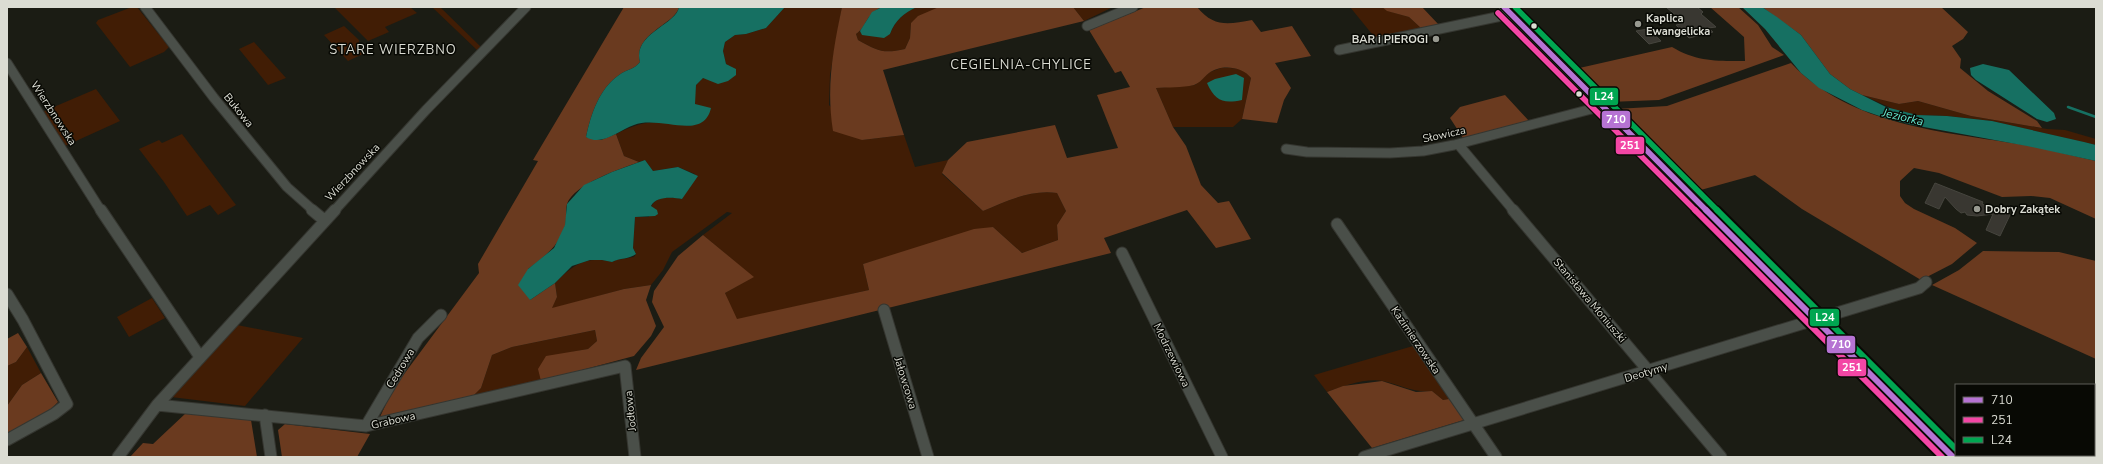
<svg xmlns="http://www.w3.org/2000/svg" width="2103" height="464" viewBox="0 0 2103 464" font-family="'Nunito Sans',sans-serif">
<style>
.green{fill:#411d05}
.forest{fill:#6a3a1f}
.water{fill:#167062}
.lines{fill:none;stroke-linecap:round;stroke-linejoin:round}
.stream{stroke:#167062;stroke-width:2.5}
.building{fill:#393731;stroke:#46453e}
.minor-far1-casing{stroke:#353630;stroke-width:11}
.minor-casing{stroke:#353630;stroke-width:13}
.tertiary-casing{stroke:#353630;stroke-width:2}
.minor-far1{stroke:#4a4f49;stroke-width:9}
.minor{stroke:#4a4f49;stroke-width:11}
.tertiary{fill:#4a4f49;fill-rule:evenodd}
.bus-1-far1-casing{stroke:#080904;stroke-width:8}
.bus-1-casing{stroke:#080904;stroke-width:10}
.bus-2-far1-casing{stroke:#080904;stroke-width:8}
.bus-2-casing{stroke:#080904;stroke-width:10}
.bus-3-far1-casing{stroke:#080904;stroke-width:8}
.bus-3-casing{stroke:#080904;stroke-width:10}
.bus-1-far1{stroke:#b673d3;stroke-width:5.5}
.bus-1{stroke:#b673d3;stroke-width:6}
.bus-2-far1{stroke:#f346a5;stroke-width:5.5}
.bus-2{stroke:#f346a5;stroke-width:6}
.bus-3-far1{stroke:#00a651;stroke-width:5.5}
.bus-3{stroke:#00a651;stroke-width:6}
.poi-dot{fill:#989990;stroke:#080904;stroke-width:1.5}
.bus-dot{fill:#dbdcd3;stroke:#080904;stroke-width:1.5}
.labels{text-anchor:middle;stroke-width:3;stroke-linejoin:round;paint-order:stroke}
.poi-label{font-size:11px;font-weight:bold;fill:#dbdcd3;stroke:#080904;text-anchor:start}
.street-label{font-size:11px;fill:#dbdcd3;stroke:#080904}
.water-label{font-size:12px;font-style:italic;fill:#65e5cf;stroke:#080904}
.quarter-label{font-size:13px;letter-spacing:1px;fill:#dbdcd3;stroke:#080904}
.line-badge{stroke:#080904;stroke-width:1.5}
.badge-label{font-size:11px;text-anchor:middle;font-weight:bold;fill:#fff}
</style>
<rect width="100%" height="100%" fill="#1b1c14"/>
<path class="green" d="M 132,7 L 137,7 L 169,47 L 164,52 L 130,67 L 96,23 L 98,20 Z
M 334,7 L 410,7 L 417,13 L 385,27 L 389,32 L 368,41 Z
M 432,7 L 440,7 L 481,47 L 477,50 Z
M 785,7 L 842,7 L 830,75 L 829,105 L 862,140 L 904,135 L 915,167 L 948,160 L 942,174 L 983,211 C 1006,201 1032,189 1057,193 L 1066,211 L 1057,225 L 1058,240 L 1022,253 L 993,227 L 863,264 L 869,290 L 736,320 L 725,293 L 753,277 L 703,235 L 732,213 L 727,212 L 672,252 L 663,270 L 651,285 L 624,289 L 551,309 L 557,297 L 555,283 C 572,266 586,255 612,262 L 616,260 L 634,257 L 636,254 L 633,248 L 635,217 L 649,217 C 651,196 663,196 682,199 L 695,174 L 678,167 L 653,171 L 645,160 L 639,162 L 624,156 L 616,134 C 645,119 659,120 691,126 L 696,85 L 703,78 L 708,79 L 735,69 L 726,64 L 723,51 L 725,42 L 735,35 L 746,34 L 766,28 Z
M 917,7 L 939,7 L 911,23 L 910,38 L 905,49 C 883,54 878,51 858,40 L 856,34 L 860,31 L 863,35 L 890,34 C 895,21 904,12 917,7 Z
M 1073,7 L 1113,7 L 1084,21 Z
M 1350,7 L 1382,7 L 1388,11 L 1409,17 L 1422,29 L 1376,39 Z
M 344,26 L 359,40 L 358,50 L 363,54 L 348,61 L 324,35 Z
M 254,42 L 286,78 L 268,85 L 239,49 Z
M 1221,68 C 1233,68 1244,67 1251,78 L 1242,119 L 1233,127 L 1173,127 L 1156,88 L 1195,85 L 1210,72 Z
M 96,89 L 120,121 L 65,146 L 42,112 Z
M 1862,95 L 1899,104 L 1918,101 L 1971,116 L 2047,129 L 2065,130 L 2096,139 L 2096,145 L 1992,121 L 1947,116 L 1917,115 L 1896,110 Z
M 182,134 L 236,205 L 218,215 L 210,205 L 187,216 L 164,182 L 139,149 L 159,140 L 162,143 Z
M 152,298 L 165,318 L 129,337 L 117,317 Z
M 237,325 L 303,338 L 245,406 L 171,397 Z
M 595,330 L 597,341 L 588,349 L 546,357 L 541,381 L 474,395 L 481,388 L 492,355 L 512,347 Z
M 1413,346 L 1449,399 L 1443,400 L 1432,391 C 1414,393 1400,385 1383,381 C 1366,378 1343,386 1327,392 L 1314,375 Z
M 27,347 L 41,373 L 22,385 L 7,406 L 7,366 L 16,362 Z"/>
<path class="forest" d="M 624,7 L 679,7 C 676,24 632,34 640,62 C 634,70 627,69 619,75 C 599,89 591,114 586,137 L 601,140 L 616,134 L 624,156 L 639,162 C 620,169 574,184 567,204 C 565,211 567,219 565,226 C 558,247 545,256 528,269 L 530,300 L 555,283 L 557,297 L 552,308 L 624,289 L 651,285 L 646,300 L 656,326 L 651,336 L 634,356 L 541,381 L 538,369 L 546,356 L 588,349 L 597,341 L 595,330 L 512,347 L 492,355 L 481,388 L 474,395 L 379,419 L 393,389 L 479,273 L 478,264 L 538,161 L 533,160 Z
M 842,7 L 882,7 C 864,15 868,26 856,34 L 858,40 C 878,51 883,54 905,49 L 910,38 L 911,23 L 918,16 L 939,7 L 1073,7 L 1084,21 L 883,70 L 904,135 L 862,140 L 833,131 C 826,87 833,50 842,7 Z
M 1146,7 L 1197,7 C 1214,28 1229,24 1252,20 L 1261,32 L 1292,26 L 1311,56 L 1275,63 L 1291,88 L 1284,100 L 1277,123 L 1242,119 L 1251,78 C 1243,66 1220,64 1209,73 C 1204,77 1200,83 1194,85 C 1182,88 1168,87 1156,88 L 1173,127 L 1186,146 L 1201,185 L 1218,203 L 1229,201 L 1251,239 L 1216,248 L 1187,210 L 1104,238 L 1111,253 L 636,370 L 641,358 L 664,327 L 652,302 L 654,291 L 678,256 L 703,235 L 754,277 L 725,293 L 737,319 L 869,290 L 863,264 L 974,229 L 993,227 L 1022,253 L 1058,240 L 1057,225 L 1066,211 L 1057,193 C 1032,189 1006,201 983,211 L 942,173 L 948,160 L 967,142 L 1055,125 L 1067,158 L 1118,148 L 1097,95 L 1130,87 L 1121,71 L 1115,73 L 1089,30 Z
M 1382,7 L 1422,7 L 1439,25 L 1422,29 L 1409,17 L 1387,11 Z
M 1710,7 L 1738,7 L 1758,25 L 1772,47 L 1784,55 L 1659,100 L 1609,102 L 1575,69 L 1672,47 C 1697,62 1717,61 1745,61 L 1744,37 Z
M 1762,7 L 1941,7 L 1968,32 L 1963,39 L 1952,46 L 1961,59 L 1960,68 L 1988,91 L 2037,121 L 2042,128 L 1971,116 L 1918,101 L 1899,104 L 1862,95 L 1850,89 L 1830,74 L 1801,35 Z
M 1791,63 C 1850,126 1945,132 2025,145 C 2049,149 2072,156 2096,161 L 2096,219 L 2050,198 L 2031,196 L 2002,197 L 1939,173 L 1914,168 L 1900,181 L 1900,196 L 1905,203 L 1914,209 L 1955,228 L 1977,243 L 1952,264 L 1921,280 L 1802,209 L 1755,175 L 1697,191 L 1616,109 L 1667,106 Z
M 1505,95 L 1529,121 L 1463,138 L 1450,118 L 1460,107 Z
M 1983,251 L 2059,252 L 2096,261 L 2096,359 L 1932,285 L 1959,270 Z
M 18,333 L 27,347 L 16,362 L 7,366 L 7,339 Z
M 41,373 L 58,402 L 50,410 L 7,434 L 7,406 L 22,385 Z
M 1382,381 L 1416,392 L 1432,391 L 1443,400 L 1449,399 L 1464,420 L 1372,448 L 1327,392 L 1343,386 Z
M 186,413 L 251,420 L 257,457 L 130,457 L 143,443 L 153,444 Z
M 285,424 L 370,434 L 357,457 L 282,457 L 278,430 Z"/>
<path class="water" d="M 679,7 L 785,7 L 766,28 L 746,34 L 735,35 L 725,42 L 723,51 L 726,64 L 736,69 L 736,75 L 728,81 L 718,84 L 703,78 L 696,85 L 695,104 L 711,108 C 703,142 661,115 634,125 C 619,130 602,147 586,137 C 591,114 599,89 619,75 C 627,69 634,70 640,62 C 632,34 676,25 679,7 Z
M 882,7 L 917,7 C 904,13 895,20 890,34 L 884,38 L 862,35 L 860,31 L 872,12 Z
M 1742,7 L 1762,7 L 1777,17 L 1801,35 L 1830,74 L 1850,89 L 1886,107 L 1917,115 L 1947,116 L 1992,121 L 2084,142 L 2096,145 L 2096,161 L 2027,146 L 1913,125 L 1888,119 L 1862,110 L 1819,88 L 1801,73 L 1765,29 Z
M 1983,64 L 2009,70 L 2054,113 L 2056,119 L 2047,122 L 2037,119 L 1976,80 L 1971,75 L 1970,68 Z
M 1236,74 L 1244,78 L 1242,100 C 1223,104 1215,101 1207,83 L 1215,79 Z
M 645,160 L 653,171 L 678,167 L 698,176 L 682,199 C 672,197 656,196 651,206 L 657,210 L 658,214 L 655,216 L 635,217 L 633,248 L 636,254 C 630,259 619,258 612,262 L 602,260 L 590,260 L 572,266 L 555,283 L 530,300 L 518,285 L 528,269 L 554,248 L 565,225 L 567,204 L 584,185 L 612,172 Z"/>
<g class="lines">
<path class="stream" d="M 2068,107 L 2096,117"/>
</g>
<path class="building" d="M 1666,7 L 1697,7 L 1703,12 L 1701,14 L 1716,27 L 1708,28 L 1713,32 L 1689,38 L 1676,25 L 1685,23 Z
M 1648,29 L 1661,41 L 1649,44 L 1636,31 Z
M 1935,183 L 1983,202 L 1982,204 L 1995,210 L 1996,209 L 2010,215 L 2000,236 L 1986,230 L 1993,214 L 1977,216 L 1967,215 L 1965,212 L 1961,213 L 1956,209 L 1945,197 L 1939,209 L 1925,203 Z"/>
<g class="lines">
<defs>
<path id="minor-far1" d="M 145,7 L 214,98 L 287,187 L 314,211
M 1087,26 L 1133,7
M 1339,50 L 1511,14
M 7,63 L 101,211
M 1458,144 L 1514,211
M 1286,149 L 1307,152 L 1390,153 L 1423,151 L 1454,145 L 1603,106
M 334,211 L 426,110 L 526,7"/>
<path id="minor" d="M 101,210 L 200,357
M 312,210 L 324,220
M 1513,210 L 1721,457
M 1337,224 L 1496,457
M 1122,253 L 1222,457
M 7,294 L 23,320 L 67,404 L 54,414 L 7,440
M 884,310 L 928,457
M 157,405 L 366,426 L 625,366 L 635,457
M 265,415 L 271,457
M 366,426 L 418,338 L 441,315
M 118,457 L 157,405 L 335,210
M 1364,457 L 1919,288 L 1926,282"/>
<path id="tertiary" d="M 1499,7 L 1510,7 L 1956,451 L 1956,455 L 1960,457 L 1944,457 Z"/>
</defs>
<use href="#minor-far1" class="minor-far1-casing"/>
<use href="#minor" class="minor-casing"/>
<use href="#tertiary" class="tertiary-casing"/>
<use href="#minor-far1" class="minor-far1"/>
<use href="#minor" class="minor"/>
<use href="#tertiary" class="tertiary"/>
<defs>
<path id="bus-1-far1" d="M 1504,7 L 1707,211"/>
<path id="bus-1" d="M 1706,210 L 1953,457"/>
<path id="bus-2-far1" d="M 1498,13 L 1696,211"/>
<path id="bus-2" d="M 1695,210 L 1942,457"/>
<path id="bus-3-far1" d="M 1515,7 L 1718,211"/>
<path id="bus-3" d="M 1717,210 L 1956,449"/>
</defs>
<use href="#bus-1-far1" class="bus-1-far1-casing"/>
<use href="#bus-1" class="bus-1-casing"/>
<use href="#bus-2-far1" class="bus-2-far1-casing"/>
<use href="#bus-2" class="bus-2-casing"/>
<use href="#bus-3-far1" class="bus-3-far1-casing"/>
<use href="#bus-3" class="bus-3-casing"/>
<use href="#bus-1-far1" class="bus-1-far1"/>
<use href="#bus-1" class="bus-1"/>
<use href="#bus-2-far1" class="bus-2-far1"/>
<use href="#bus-2" class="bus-2"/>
<use href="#bus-3-far1" class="bus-3-far1"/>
<use href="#bus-3" class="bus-3"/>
</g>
<g class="poi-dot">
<circle cx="1638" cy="24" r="4"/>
<circle cx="1436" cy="39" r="4"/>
<circle cx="1977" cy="209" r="4"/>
</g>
<g class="bus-dot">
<circle cx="1534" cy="26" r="3.5"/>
<circle cx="1579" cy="94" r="3.5"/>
</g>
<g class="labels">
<g class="poi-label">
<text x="1646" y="22">Kaplica<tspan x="1646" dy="13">Ewangelicka</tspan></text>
<text x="1428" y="43" text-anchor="end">BAR i PIEROGI</text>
<text x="1985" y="213">Dobry Zakątek</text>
</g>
<g class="street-label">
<text transform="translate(239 110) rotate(51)" y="4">Bukowa</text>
<text transform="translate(54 113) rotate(57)" y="4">Wierzbnowska</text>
<text transform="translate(1444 134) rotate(-12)" y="4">Słowicza</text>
<text transform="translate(352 172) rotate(-47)" y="4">Wierzbnowska</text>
<text transform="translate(1590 300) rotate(50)" y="4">Stanisława Moniuszki</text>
<text transform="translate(1416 340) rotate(56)" y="4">Kazimierzowska</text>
<text transform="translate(1172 355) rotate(64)" y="4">Modrzewiowa</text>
<text transform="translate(400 368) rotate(-59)" y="4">Cedrowa</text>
<text transform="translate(1646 372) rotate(-17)" y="4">Deotymy</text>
<text transform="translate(906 383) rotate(73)" y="4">Jałowcowa</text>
<text transform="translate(630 411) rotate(-96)" y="4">Jodłowa</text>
<text transform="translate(393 420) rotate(-13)" y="4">Grabowa</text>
</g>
<g class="water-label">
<text transform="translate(1903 117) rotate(13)" y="4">Jeziorka</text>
</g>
<g class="quarter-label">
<text x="393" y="54">STARE WIERZBNO</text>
<text x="1021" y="69">CEGIELNIA-CHYLICE</text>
</g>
</g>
<g class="line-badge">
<rect x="1589" y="87" width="30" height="19" rx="4" fill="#00a651"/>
<rect x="1601" y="110" width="30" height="19" rx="4" fill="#b673d3"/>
<rect x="1615" y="136" width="30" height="19" rx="4" fill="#f346a5"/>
<rect x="1809" y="308" width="31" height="19" rx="4" fill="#00a651"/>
<rect x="1826" y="335" width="30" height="19" rx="4" fill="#b673d3"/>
<rect x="1837" y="358" width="30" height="19" rx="4" fill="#f346a5"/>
</g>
<g class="badge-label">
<text x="1604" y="100">L24</text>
<text x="1616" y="123">710</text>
<text x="1630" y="149">251</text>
<text x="1825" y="321">L24</text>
<text x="1841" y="348">710</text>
<text x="1852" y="371">251</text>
</g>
<rect width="2103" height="464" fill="none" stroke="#dbdcd3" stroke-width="16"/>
<rect x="1955" y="384" width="140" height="72" fill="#080904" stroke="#5c5d57"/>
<rect x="1963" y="397" width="20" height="6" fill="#b673d3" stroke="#5c5d57"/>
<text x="1991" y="404" font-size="12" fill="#dbdcd3">710</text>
<rect x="1963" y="417" width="20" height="6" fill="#f346a5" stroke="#5c5d57"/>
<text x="1991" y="424" font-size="12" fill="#dbdcd3">251</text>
<rect x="1963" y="437" width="20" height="6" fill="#00a651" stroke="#5c5d57"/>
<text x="1991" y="444" font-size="12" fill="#dbdcd3">L24</text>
</svg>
